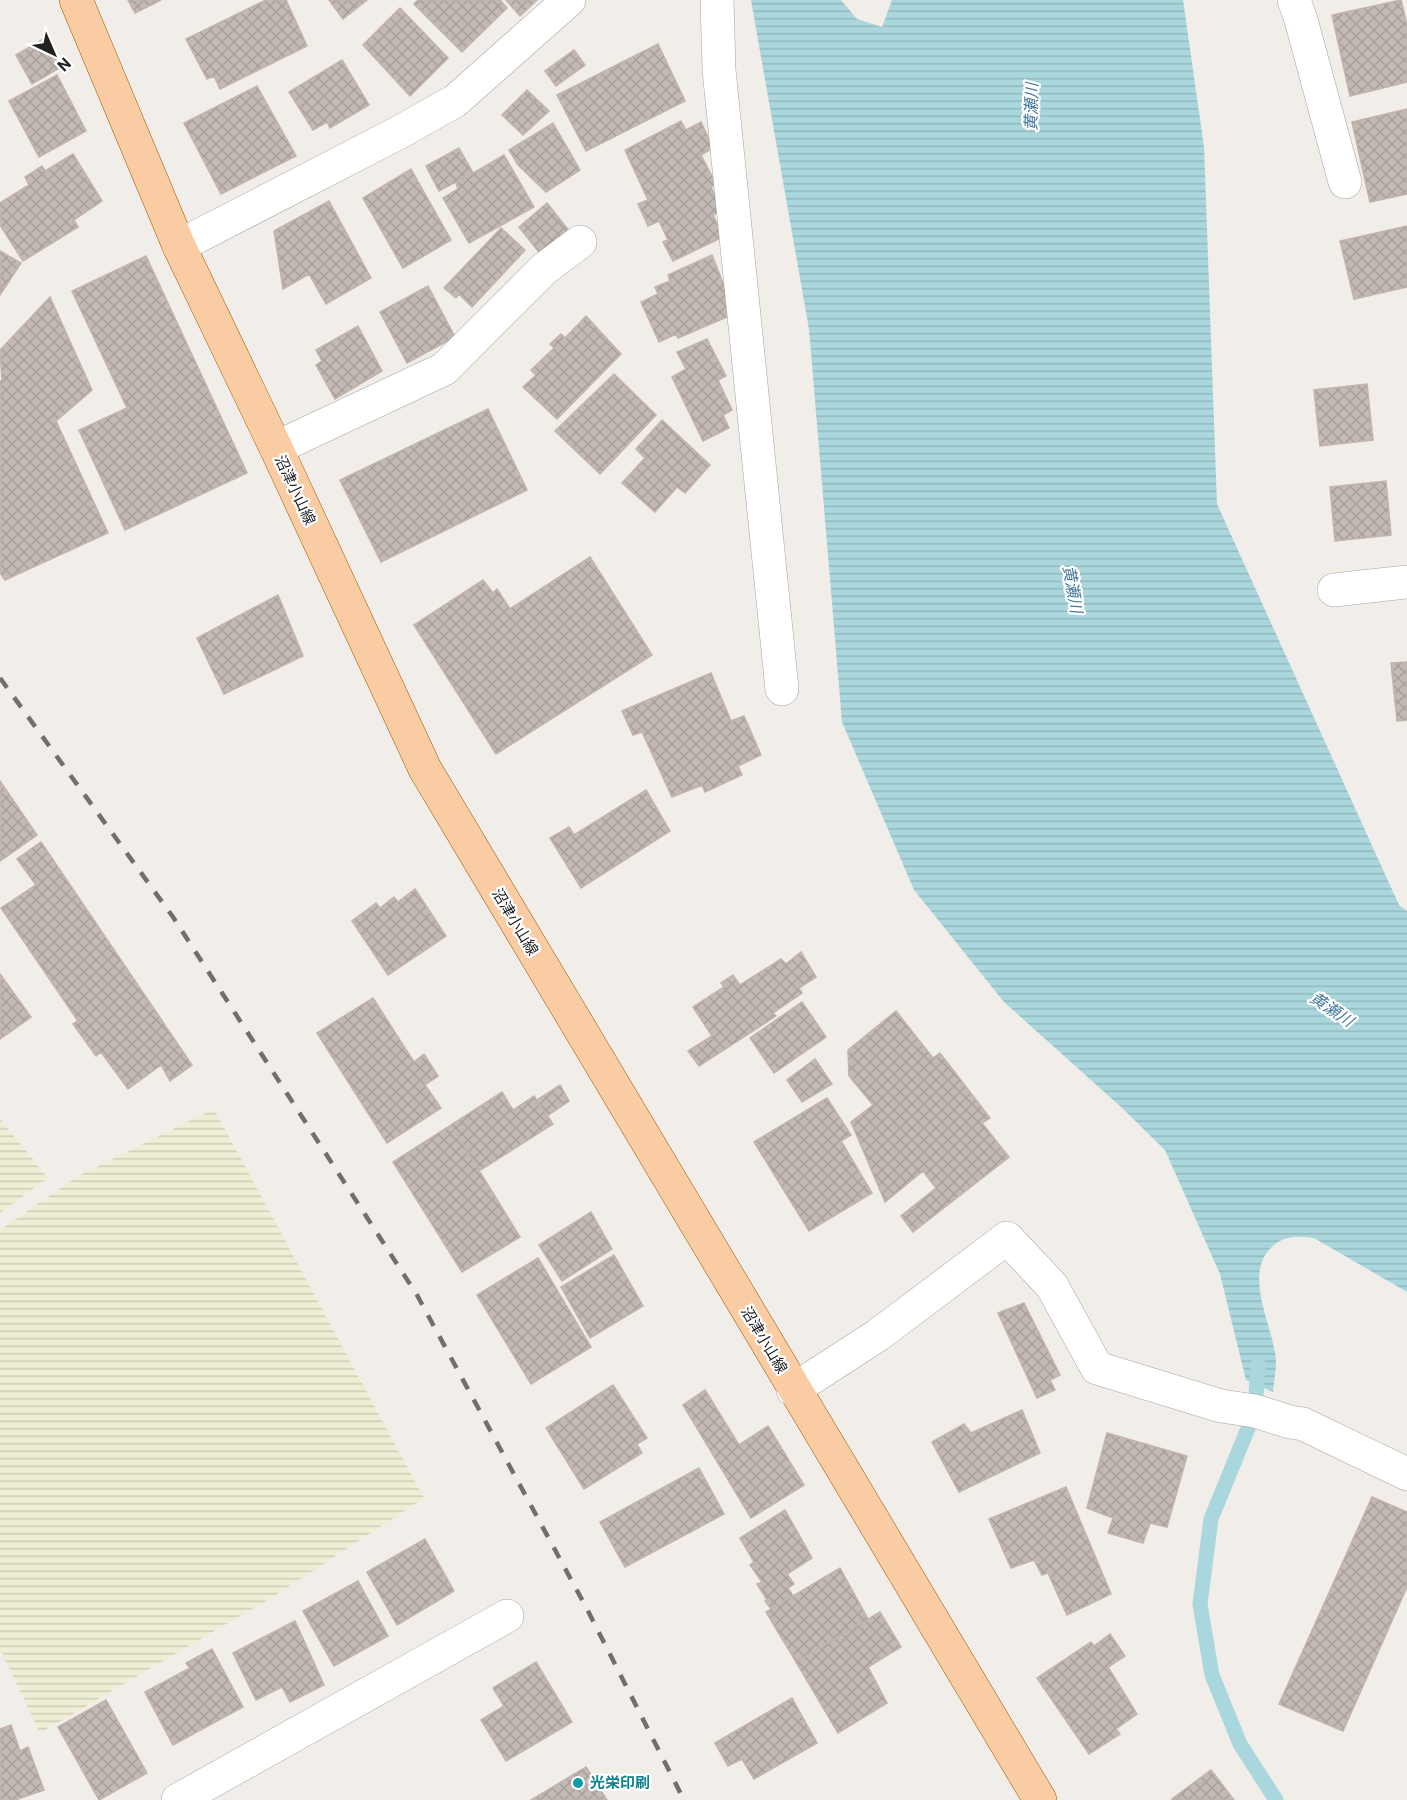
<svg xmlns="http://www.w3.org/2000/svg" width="1407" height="1800" viewBox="0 0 1407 1800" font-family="Roboto,'Noto Sans JP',sans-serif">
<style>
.farmland{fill:url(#farmland-rules)}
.water{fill:url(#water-rules)}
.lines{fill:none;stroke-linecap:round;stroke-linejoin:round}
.stream{stroke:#aad7dd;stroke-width:15}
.building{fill:url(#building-cross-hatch);stroke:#c3b3aa;stroke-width:1.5}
.minor-casing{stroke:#a5a5a5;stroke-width:34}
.major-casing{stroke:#9b5903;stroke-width:34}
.minor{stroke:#fff;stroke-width:33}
.major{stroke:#facca4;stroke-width:33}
.rail{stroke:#6f6f6f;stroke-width:4.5;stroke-dasharray:12 12;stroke-linecap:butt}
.culture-dot{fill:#0f9aa8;stroke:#fff;stroke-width:2}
.labels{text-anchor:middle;stroke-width:4.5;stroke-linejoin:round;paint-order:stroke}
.street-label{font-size:15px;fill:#212121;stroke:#fff}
.culture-label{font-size:15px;font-weight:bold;fill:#0d838f;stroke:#fff;text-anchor:start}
.water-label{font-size:16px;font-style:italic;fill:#457798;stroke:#fff}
</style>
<defs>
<pattern id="farmland-rules" width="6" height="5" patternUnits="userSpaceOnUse" patternTransform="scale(1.5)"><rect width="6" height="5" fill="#efeed4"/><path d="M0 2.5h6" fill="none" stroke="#cdccb6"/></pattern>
<pattern id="water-rules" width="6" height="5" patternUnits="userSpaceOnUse" patternTransform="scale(1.5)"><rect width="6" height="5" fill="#aad7dd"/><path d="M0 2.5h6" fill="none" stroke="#92b8bd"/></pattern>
<pattern id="building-cross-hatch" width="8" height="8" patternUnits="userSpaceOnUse" patternTransform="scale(1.5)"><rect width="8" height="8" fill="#c2b9b4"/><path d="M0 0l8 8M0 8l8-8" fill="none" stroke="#a69f9a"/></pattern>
</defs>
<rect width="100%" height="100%" fill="#f1ede8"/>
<path class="farmland" d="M 214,1109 L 424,1498 L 279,1593 L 40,1733 L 0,1649 L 0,1230 L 78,1176 Z
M 0,1119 L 48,1178 L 0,1213 Z"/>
<path class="water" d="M 751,0 L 841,0 L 857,19 L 882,27 L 892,0 L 1183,0 L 1204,147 L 1217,504 L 1399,905 L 1407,911 L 1407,1292 L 1314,1238 C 1299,1236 1286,1235 1274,1245 C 1241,1272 1273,1325 1276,1360 C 1276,1370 1274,1382 1273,1392 L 1246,1380 L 1220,1274 L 1165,1150 L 1121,1107 L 1004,1002 L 914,890 L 842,722 L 809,329 Z"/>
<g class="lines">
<path class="stream" d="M 1258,1364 L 1255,1411 L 1211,1519 L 1200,1604 L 1212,1675 L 1240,1744 L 1276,1800"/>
</g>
<path class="building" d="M 128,0 L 161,0 L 135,13 Z
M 266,0 L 286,0 L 307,46 L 220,89 L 214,76 L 207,79 L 186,39 Z
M 329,0 L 367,0 L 343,19 Z
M 418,0 L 500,0 L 507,8 L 462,52 L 414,4 Z
M 506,0 L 537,0 L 520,16 Z
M 1401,0 L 1407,25 L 1407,82 L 1350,96 L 1332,15 Z
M 400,8 L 448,58 L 410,96 L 363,45 Z
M 45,38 L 61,67 L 32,84 L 16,55 Z
M 658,44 L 685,101 L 586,151 L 557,95 Z
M 574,50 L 585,65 L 556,86 L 545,71 Z
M 342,60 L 369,105 L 330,128 L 327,122 L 313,130 L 289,92 Z
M 57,75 L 86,131 L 39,157 L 9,101 Z
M 257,86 L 296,156 L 221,194 L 184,123 Z
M 527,90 L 549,111 L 523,135 L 502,115 Z
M 1407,109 L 1407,194 L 1370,202 L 1352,122 Z
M 681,121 L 686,130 L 701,122 L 713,148 L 701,155 L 716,184 L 711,187 L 723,210 L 713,215 L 723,237 L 673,261 L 663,242 L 668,240 L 659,221 L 648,226 L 638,204 L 648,200 L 625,150 Z
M 553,123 L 580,170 L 546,192 L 518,165 L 509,150 Z
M 459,148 L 473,173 L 439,191 L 426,166 Z
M 73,154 L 102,201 L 74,220 L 78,227 L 23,261 L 0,225 L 0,203 L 29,185 L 25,177 L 42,166 L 45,171 Z
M 504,155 L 534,207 L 469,243 L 443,198 L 458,189 L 456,183 Z
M 411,169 L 451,240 L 403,268 L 363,198 Z
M 329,201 L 371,278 L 326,304 L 309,274 L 283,289 L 274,231 Z
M 547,203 L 570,232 L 542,256 L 519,227 Z
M 1407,226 L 1407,287 L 1354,299 L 1340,241 Z
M 501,228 L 525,250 L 472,307 L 459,294 L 456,298 L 444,288 Z
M 0,251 L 21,263 L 0,295 Z
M 712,255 L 732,306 L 726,309 L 729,316 L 678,338 L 676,334 L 659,342 L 641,302 L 658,294 L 655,287 L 670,281 L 668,275 Z
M 146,256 L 247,473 L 125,530 L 79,430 L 127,408 L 72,291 Z
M 428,286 L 455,337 L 407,363 L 380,312 Z
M 50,297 L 92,390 L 56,421 L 108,533 L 5,580 L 0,573 L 0,381 L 2,380 L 0,350 Z
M 586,316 L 621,354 L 557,419 L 523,387 L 536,375 L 531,370 L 554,348 L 550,344 L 561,334 L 565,338 Z
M 358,326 L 382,371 L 335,399 L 316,365 L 322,361 L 316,350 Z
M 707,339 L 726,376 L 718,380 L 732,410 L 723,415 L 729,428 L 703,441 L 672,377 L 686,369 L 677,352 Z
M 614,374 L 656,415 L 600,474 L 555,431 Z
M 1367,384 L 1373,440 L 1320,446 L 1314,390 Z
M 488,409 L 527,490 L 381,562 L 340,480 Z
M 662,420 L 710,465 L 685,493 L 677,487 L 655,512 L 622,483 L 645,458 L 636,449 Z
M 1386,481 L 1391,535 L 1335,541 L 1330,487 Z
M 590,557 L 652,655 L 496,754 L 414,625 L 483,580 L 493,593 L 497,589 L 510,609 Z
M 278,595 L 303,656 L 224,694 L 197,638 Z
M 1407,662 L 1407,720 L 1397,721 L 1391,663 Z
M 711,673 L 731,721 L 744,716 L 761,755 L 738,766 L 742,775 L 705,792 L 702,785 L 672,797 L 642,732 L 633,735 L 622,711 Z
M 0,781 L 37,835 L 0,861 Z
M 646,790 L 670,831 L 581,888 L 550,838 L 569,827 L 574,835 Z
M 41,842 L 192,1065 L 170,1081 L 161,1065 L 128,1089 L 101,1052 L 96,1056 L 73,1024 L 78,1021 L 1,908 L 36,885 L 17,859 Z
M 415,889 L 446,936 L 388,975 L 352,921 L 376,903 L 380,908 L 394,897 L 398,902 Z
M 801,952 L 816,977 L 799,988 L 802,993 L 773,1013 L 776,1016 L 699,1066 L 688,1051 L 712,1036 L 693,1007 L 724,987 L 721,983 L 733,975 L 740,985 L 781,959 L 786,964 Z
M 0,974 L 31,1017 L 0,1039 Z
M 373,998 L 414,1062 L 424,1054 L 438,1076 L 425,1085 L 441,1108 L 387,1143 L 317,1033 Z
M 802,1002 L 826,1037 L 774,1073 L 750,1038 Z
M 896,1011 L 933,1058 L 940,1053 L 990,1118 L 982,1123 L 1009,1157 L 913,1232 L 901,1216 L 936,1188 L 923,1171 L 885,1202 L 851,1122 L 873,1105 L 849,1076 L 848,1050 Z
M 815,1059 L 832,1084 L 802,1102 L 787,1080 Z
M 560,1085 L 569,1101 L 547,1116 L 537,1100 Z
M 502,1092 L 513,1110 L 534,1096 L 553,1124 L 479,1171 L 451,1125 Z
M 827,1098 L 851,1135 L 841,1141 L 872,1193 L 809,1231 L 754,1142 Z
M 451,1125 L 520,1237 L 462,1272 L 393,1162 Z
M 591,1212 L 612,1249 L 562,1281 L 539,1245 Z
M 614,1255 L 643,1306 L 590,1338 L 561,1287 Z
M 538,1258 L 591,1347 L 531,1384 L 477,1295 Z
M 1024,1303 L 1060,1375 L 1050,1380 L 1055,1390 L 1037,1398 L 998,1313 Z
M 613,1385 L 647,1438 L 637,1444 L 642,1453 L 584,1489 L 546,1428 Z
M 705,1390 L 739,1445 L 768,1426 L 804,1485 L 751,1518 L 683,1405 Z
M 1022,1410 L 1040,1453 L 959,1492 L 932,1442 L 964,1424 L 971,1433 Z
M 1107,1433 L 1187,1456 L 1167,1527 L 1150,1523 L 1143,1543 L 1108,1533 L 1113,1518 L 1087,1508 Z
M 699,1468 L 724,1514 L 625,1567 L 600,1522 Z
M 1066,1487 L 1111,1594 L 1067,1615 L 1048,1573 L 1042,1575 L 1034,1560 L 1011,1568 L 989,1519 Z
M 1372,1497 L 1407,1512 L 1407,1587 L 1343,1731 L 1279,1704 Z
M 785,1510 L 812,1558 L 787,1574 L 794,1584 L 788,1588 L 793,1596 L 771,1609 L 765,1601 L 767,1600 L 757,1584 L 762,1582 L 750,1565 L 754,1562 L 740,1538 Z
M 425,1539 L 454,1591 L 397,1625 L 367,1572 Z
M 840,1568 L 868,1619 L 796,1662 L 766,1612 Z
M 358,1581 L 388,1636 L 334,1666 L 303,1611 Z
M 880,1612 L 901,1647 L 868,1667 L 887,1703 L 838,1733 L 796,1662 Z
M 295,1621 L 324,1685 L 290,1702 L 282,1687 L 256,1700 L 233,1653 Z
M 1110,1634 L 1125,1656 L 1108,1667 L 1137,1714 L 1116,1729 L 1120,1734 L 1089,1754 L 1037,1678 L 1091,1642 L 1094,1646 Z
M 212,1649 L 243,1707 L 173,1745 L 145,1692 L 190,1668 L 186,1663 Z
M 536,1662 L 572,1722 L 506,1761 L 481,1720 L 504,1706 L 493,1688 Z
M 792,1698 L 817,1743 L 754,1779 L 742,1759 L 728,1766 L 715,1743 Z
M 106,1700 L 147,1773 L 99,1800 L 58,1727 Z
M 11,1725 L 20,1751 L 28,1747 L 44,1790 L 15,1800 L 0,1800 L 0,1729 Z
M 586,1767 L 607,1800 L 531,1800 Z
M 1211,1770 L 1234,1800 L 1172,1800 L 1172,1799 Z"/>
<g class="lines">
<defs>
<path id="minor" d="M 717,0 L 719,70 L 782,689
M 1294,0 L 1301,20 L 1345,182
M 179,246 L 398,133 L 455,101 L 569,0
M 276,448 L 444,369 L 544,269 L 580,242
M 1334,590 L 1407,582
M 793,1390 L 878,1335 L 1007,1238 L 1052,1286 L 1097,1368 L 1221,1406 L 1255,1411 L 1290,1422 L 1303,1424 L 1407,1474
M 178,1800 L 507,1616"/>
<path id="major" d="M 76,0 L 179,246 L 276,448 L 425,769 L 1040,1800"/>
</defs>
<use href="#minor" class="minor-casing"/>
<use href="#major" class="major-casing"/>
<use href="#minor" class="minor"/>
<use href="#major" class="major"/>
<path class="rail" d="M 0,678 L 173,917 L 417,1295 L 587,1609 L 684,1800"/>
</g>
<circle class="culture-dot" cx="578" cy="1783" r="6"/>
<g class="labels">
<g class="street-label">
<text transform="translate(295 490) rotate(65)" y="5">沼津小山線</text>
<text transform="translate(515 922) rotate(59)" y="5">沼津小山線</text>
<text transform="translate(764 1340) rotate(59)" y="5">沼津小山線</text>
</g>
<g class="culture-label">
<text x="590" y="1788">光栄印刷</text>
</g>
<g class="water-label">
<text transform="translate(1031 107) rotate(-89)" y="6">黄瀬川</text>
<text transform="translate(1073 589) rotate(80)" y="6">黄瀬川</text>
<text transform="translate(1332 1009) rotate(34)" y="6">黄瀬川</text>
</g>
</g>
<g transform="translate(54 54) rotate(136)" stroke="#ffffff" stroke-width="4.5" paint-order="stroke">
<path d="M0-4.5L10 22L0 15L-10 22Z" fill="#212121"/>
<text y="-9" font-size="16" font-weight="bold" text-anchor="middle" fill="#212121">N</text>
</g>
</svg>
